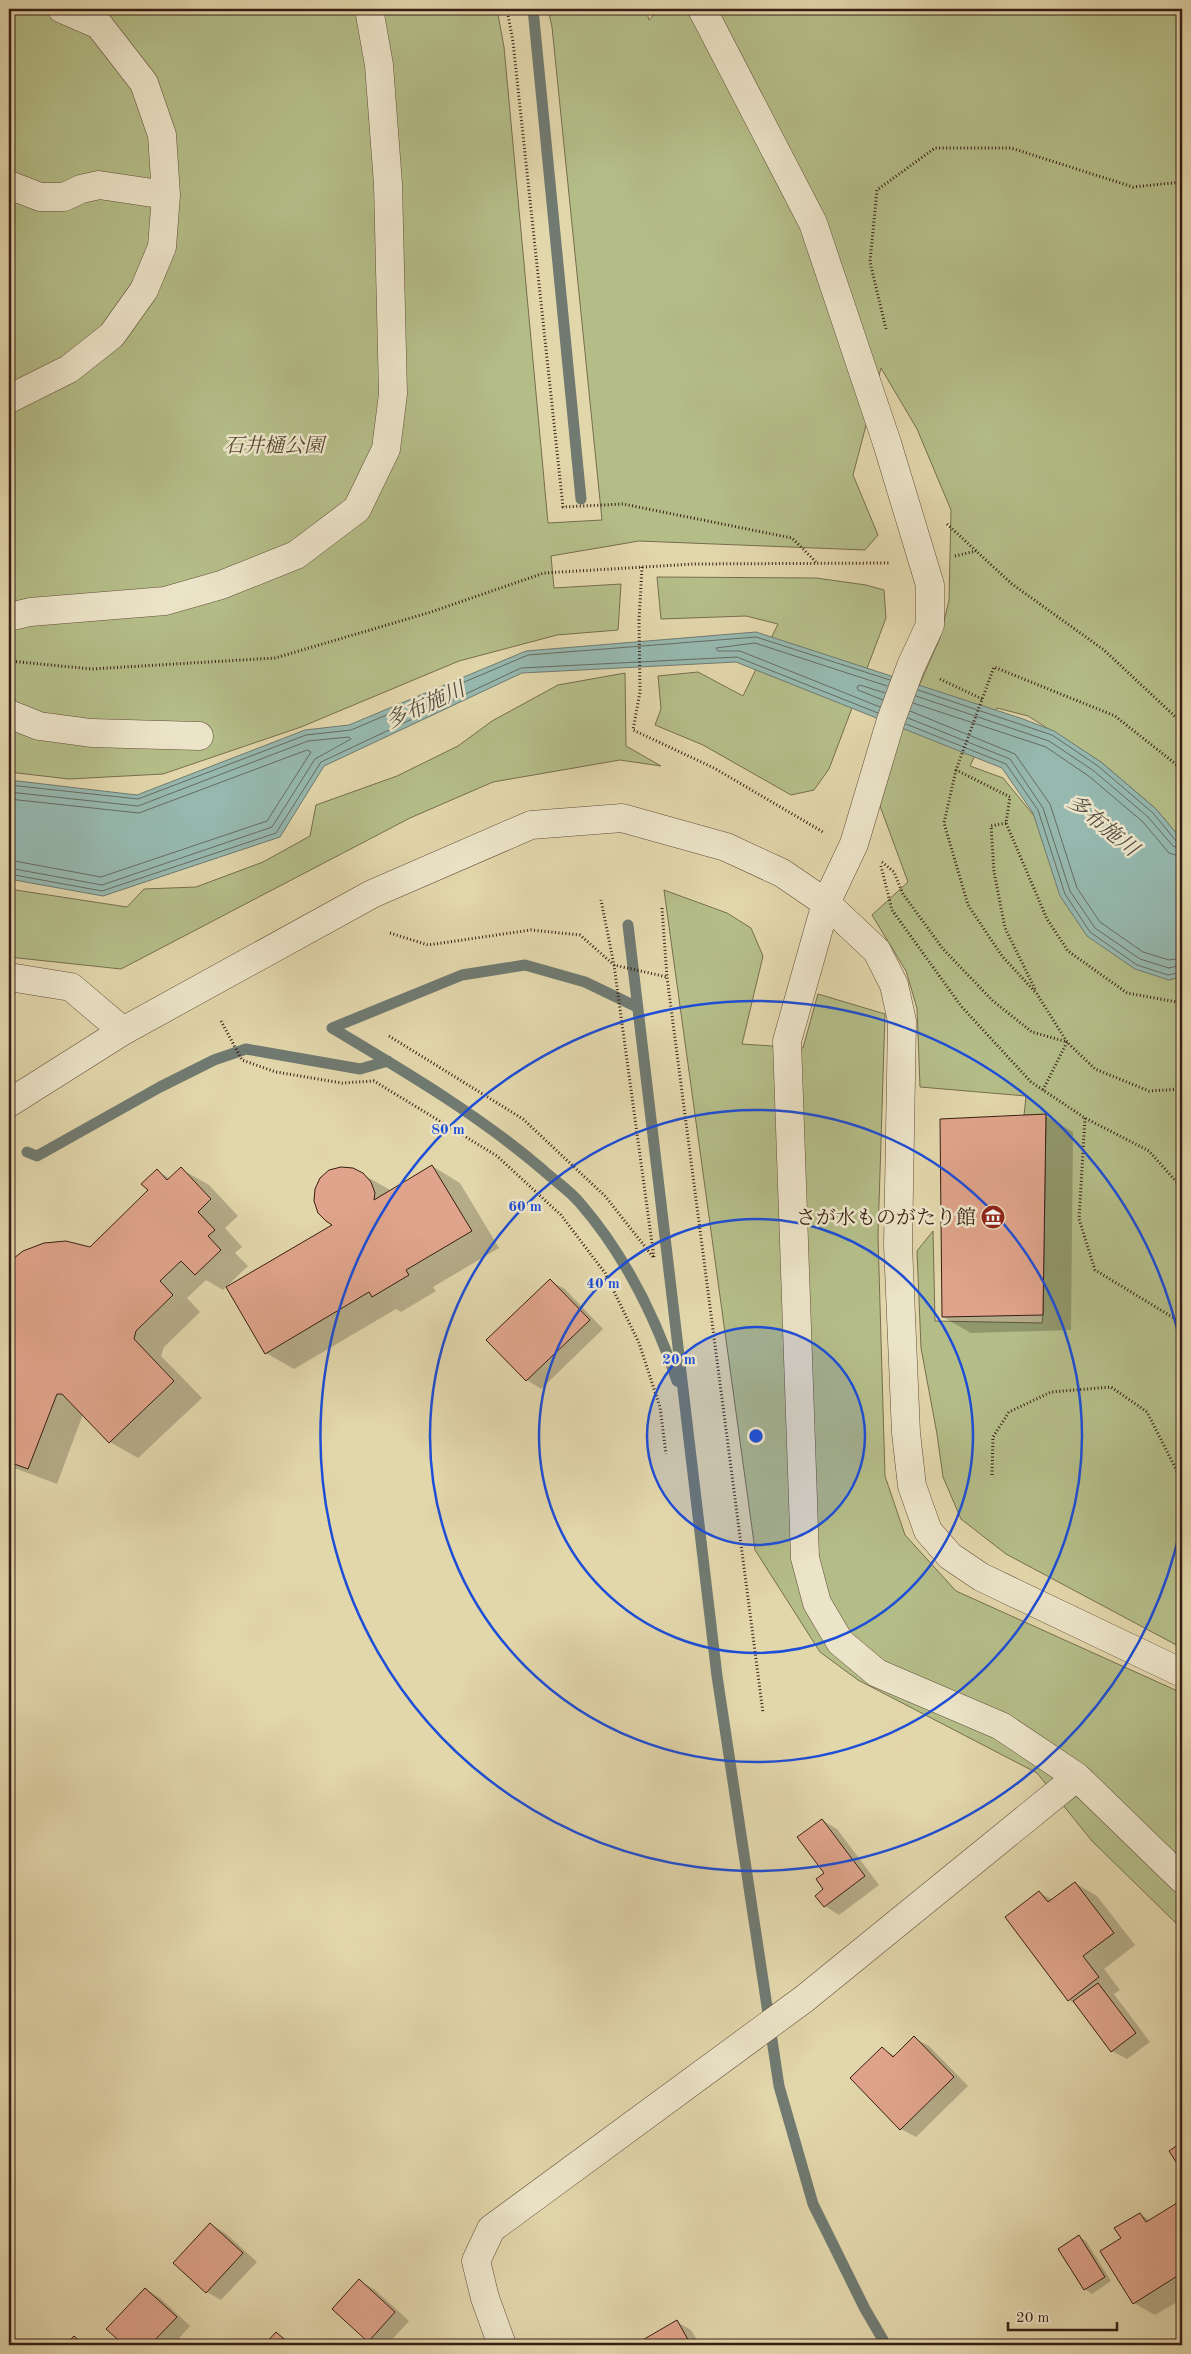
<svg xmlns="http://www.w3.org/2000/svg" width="1191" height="2354" viewBox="0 0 1191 2354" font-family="'Old Standard TT','Noto Serif JP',serif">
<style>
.green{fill:#b4bd88;stroke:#766e4e}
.water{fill:#96b8af;stroke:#707a71}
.shadow{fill:#0003}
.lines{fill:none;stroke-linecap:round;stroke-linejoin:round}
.shore{stroke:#666b61;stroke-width:1}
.stream{stroke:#707a71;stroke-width:11}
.building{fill:#dfa48b;stroke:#371e13}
.minor-casing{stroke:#624c39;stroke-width:29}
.path{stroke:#371e13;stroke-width:3;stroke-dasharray:1 2.5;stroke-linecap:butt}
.minor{stroke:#ece4c8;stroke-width:28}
.ring{fill:none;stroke:#1d4ed8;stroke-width:2.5}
.labels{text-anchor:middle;stroke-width:5;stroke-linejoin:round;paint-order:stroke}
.park-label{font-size:20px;font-style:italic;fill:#564630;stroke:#ece4c8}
.poi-label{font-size:20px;fill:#371e13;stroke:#ece4c8;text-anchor:end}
.water-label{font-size:21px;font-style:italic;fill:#544c42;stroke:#ece4c8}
.centre{fill:#1d4ed8;stroke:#ece4c8;stroke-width:2.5}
.ring-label{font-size:15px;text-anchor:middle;font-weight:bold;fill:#1d4ed8;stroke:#ece4c8;stroke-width:5;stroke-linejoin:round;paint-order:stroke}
</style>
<rect width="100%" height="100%" fill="#e2d6ab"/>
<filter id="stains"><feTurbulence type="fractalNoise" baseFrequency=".004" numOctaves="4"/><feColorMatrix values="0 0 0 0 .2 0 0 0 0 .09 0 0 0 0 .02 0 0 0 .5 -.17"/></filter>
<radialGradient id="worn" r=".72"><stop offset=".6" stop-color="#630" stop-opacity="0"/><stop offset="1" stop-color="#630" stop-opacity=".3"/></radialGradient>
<path class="green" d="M 9,9 L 497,9 L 504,47 L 548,523 L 602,520 L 552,27 L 548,9 L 646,9 L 649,20 L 659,9 L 1182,9 L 1182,840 L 1156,809 L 1101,762 L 1028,716 L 997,708 L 970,766 L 1003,778 L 1169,980 L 1182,976 L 1182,1648 L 1006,1554 L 961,1519 L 943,1477 L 937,1434 L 921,1348 L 917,1251 L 933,1231 L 935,1321 L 1042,1323 L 1043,1315 L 1046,1115 L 1024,1115 L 1026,1096 L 920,1087 L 917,1008 L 906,971 L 872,915 L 908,882 L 880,806 L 907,713 L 940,638 L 949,600 L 951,510 L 917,429 L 881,368 L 853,475 L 878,535 L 865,550 L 639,541 L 551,556 L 554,588 L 621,584 L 618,630 L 557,635 L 459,661 L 301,727 L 163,774 L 69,779 L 9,772 Z
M 657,577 L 816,578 L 866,585 L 884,590 L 886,618 L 829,769 L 814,790 L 791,795 L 703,745 L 655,725 L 661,709 L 658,676 L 698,672 L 743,696 L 778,624 L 746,616 L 661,619 Z
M 625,673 L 626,746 L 661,766 L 620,760 L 493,782 L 410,818 L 121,969 L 9,957 L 9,889 L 127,907 L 144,889 L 196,887 L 263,862 L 310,836 L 316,805 L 397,776 L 458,746 L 492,721 L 558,685 Z
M 664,890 L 727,913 L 751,928 L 763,956 L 742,1044 L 803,1048 L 818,994 L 885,1014 L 878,1236 L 885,1476 L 905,1535 L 956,1591 L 1182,1693 L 1182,1929 L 1092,1841 L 1037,1773 L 858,1680 L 820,1652 L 755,1550 Z"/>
<path class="water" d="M 756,632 L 1023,719 L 1054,731 L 1101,762 L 1156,809 L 1182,840 L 1182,976 L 1169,980 L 1135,969 L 1087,936 L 1060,896 L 1033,813 L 1002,768 L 736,662 L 522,673 L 324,766 L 280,837 L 103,896 L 9,879 L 9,780 L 137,795 L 305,730 L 349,725 L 526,651 Z"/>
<path class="shadow" d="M 1045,1116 L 1073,1132 L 1071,1330 L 971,1333 L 943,1317 Z
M 432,1166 L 460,1183 L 499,1248 L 433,1287 L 436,1291 L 401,1312 L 396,1309 L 294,1369 L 266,1353 L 362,1174 L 392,1191 Z
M 181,1169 L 209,1185 L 238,1216 L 225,1228 L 242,1247 L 235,1253 L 248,1266 L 223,1290 L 206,1280 L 187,1298 L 200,1312 L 164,1347 L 161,1356 L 202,1398 L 138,1458 L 110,1442 L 83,1414 L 57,1484 L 9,1466 L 9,1264 L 24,1252 L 90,1248 L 150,1190 L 157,1171 L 171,1179 Z
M 550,1281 L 565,1289 L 603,1329 L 541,1389 L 527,1380 Z
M 822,1820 L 837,1829 L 879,1885 L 839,1915 L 825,1906 L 826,1874 Z
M 1075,1883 L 1097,1896 L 1135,1945 L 1104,1969 L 1120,1990 L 1114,1994 L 1150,2042 L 1127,2059 L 1112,2051 L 1076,2004 L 1069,2000 L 1040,1893 L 1053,1900 Z
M 914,2038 L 929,2046 L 968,2086 L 916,2137 L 901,2129 L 882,2048 L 895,2056 Z
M 1177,2204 L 1182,2207 L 1182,2299 L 1155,2315 L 1134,2303 L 1122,2239 L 1140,2214 L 1151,2221 Z
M 210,2224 L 225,2233 L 257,2262 L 221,2300 L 207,2292 Z
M 1079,2237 L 1086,2241 L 1111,2281 L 1092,2294 L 1085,2289 Z
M 360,2281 L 374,2289 L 409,2321 L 387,2345 L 376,2345 L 368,2341 Z
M 145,2289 L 160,2298 L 190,2326 L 173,2345 L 126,2345 L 108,2329 Z
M 677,2322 L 691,2330 L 700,2345 L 636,2345 Z
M 277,2334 L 291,2342 L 295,2345 L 266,2345 Z
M 74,2337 L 88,2345 L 67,2345 Z"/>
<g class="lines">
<path class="shore" d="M 918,690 L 1052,735 L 1098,766 L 1153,813 L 1177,842 L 1182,843
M 916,696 L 1049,741 L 1094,771 L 1148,817 L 1173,846 L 1182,849
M 883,700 L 858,690 L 857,687 L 860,685 L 885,693
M 913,703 L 1046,747 L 1090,777 L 1143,822 L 1169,853 L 1182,857
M 880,707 L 740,651 L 718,651 L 716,648 L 755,643 L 887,686
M 910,711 L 1015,754 L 1050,804 L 1077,888 L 1100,922 L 1143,952 L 1169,960 L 1182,958
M 908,718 L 1010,759 L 1043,808 L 1070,891 L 1095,928 L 1140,959 L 1169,968 L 1182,965
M 906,724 L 1006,764 L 1038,810 L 1065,894 L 1090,932 L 1137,965 L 1168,975 L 1182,972
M 9,785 L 138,799 L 306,735 L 351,730 L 528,655 L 756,637 L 890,680
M 9,792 L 138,806 L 308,741 L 349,737 L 351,739 L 315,759 L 272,827 L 102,885 L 9,868
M 9,799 L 139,813 L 307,750 L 311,752 L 267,821 L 101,877 L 9,860
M 9,874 L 102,891 L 276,833 L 321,762 L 521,668 L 737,657 L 878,713"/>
<path class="stream" d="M 533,9 L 581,499
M 628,925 L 717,1676 L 779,2086 L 813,2204 L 865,2309 L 886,2345
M 332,1028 C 404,1071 479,1115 543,1170 C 555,1181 569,1190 580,1203 C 625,1255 655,1316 677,1381
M 332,1028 L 462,975 L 525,965 L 585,982 L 637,1007
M 27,1152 L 37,1156 L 160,1087 L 214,1060 L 246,1049 L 360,1069 L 388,1061"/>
</g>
<path class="building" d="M 1046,1114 L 1043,1315 L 942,1317 L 940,1119 Z
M 432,1165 L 472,1231 L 406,1270 L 409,1275 L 372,1297 L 369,1292 L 265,1354 L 226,1287 L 332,1225 L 326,1221 L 318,1213 L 314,1201 L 315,1189 L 320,1178 L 329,1170 L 341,1167 L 353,1168 L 363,1173 L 371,1182 L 375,1193 L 374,1200 Z
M 181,1167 L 211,1199 L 198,1212 L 215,1230 L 208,1236 L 221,1250 L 195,1275 L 181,1261 L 160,1281 L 173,1295 L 136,1331 L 134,1339 L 174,1381 L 109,1443 L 62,1394 L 57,1394 L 28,1469 L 9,1462 L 9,1262 L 23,1251 L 44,1243 L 66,1241 L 90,1247 L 148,1190 L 141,1184 L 157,1169 L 167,1180 Z
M 550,1279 L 590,1320 L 526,1381 L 486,1340 Z
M 822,1819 L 865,1876 L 824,1907 L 815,1896 L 823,1889 L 816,1879 L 824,1873 L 797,1837 Z
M 1075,1882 L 1114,1933 L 1083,1956 L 1099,1977 L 1068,2001 L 1005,1917 L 1039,1891 L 1048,1902 Z
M 1098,1983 L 1136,2033 L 1111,2052 L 1073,2001 Z
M 914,2036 L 954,2077 L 900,2130 L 850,2078 L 882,2047 L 893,2057 Z
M 1182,2142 L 1182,2171 L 1169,2151 Z
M 1177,2203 L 1182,2210 L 1182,2273 L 1133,2304 L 1100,2251 L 1121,2238 L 1114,2228 L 1140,2213 L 1146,2222 Z
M 210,2223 L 243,2253 L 206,2293 L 173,2263 Z
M 1079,2235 L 1105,2277 L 1084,2290 L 1058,2249 Z
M 359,2279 L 395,2312 L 368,2342 L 332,2309 Z
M 145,2288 L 177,2317 L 150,2345 L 143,2341 L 139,2345 L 124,2345 L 106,2329 Z
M 677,2320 L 691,2345 L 634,2345 Z
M 276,2332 L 291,2345 L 264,2345 Z
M 74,2336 L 84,2345 L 65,2345 Z"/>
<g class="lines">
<defs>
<path id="minor" d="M 702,9 L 813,223 L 887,443 L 930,585 L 930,625 L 911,666 L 891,720 L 854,844 L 826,903 L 787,1041 L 805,1558 L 817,1603 L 840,1642 L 877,1673 L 1001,1726 L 1077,1777 L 1182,1879
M 9,185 L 40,197 L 64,197 L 81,189 L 99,185 L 166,195
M 9,399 L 69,369 L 112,335 L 144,290 L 162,247 L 166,195 L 162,135 L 144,83 L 99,25 L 62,9
M 9,617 L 30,612 L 165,601 L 221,585 L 296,555 L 357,509 L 386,449 L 393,394 L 388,184 L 379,65 L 369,9
M 9,714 L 39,726 L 91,733 L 199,736
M 9,977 L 71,987 L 123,1031
M 9,1103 L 123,1031 L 372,894 L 531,825 L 622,818 L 726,847 L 782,873 L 826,903 L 877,951 L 894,985 L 902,1021 L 898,1245 L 906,1433 L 912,1486 L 928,1531 L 950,1556 L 981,1577 L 1182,1673
M 502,2345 L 485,2298 L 476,2261 L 491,2229 L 804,1999 L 1077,1777"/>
</defs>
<use href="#minor" class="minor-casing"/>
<path class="path" d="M 507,9 L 513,42 L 563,507 L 623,504 L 792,538 L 817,563
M 886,329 L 870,262 L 877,190 L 935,148 L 1011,148 L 1133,187 L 1182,182
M 947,524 L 1012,584 L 1104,650 L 1182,723
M 955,556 L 976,551
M 642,567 L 639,620 L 640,692 L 633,730 L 714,768 L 823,832
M 9,661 L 92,669 L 275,658 L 431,612 L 544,573 L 694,564 L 889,563
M 940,679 L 982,699
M 1182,769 L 1115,716 L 994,667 L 956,770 L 1010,797 L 1006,823 L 1047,919 L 1068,951 L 1127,993 L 1182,1003
M 956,770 L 944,823 L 968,905 L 1002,956 L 1037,994 L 1067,1042 L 1095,1069 L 1149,1091 L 1182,1089
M 1006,823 L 991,826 L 994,872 L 1005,928 L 1035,989
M 882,862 L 894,872 L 903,894 L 943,949 L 993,1001 L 1032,1032 L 1067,1042 L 1043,1090
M 881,866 L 892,910 L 961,1006 L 1031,1082 L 1085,1118 L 1149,1151 L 1182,1188
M 662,908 L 667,977 L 763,1713
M 390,933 L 428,945 L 531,930 L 580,935 L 614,965 L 667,977
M 221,1021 L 242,1060 L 276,1072 L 342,1083 L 374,1081 L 497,1156 L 561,1215 L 605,1273 L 639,1343 L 660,1407 L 666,1454
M 389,1036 L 523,1119 L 605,1196 L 654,1258 L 614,965 L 601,900
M 1085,1118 L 1079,1219 L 1095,1270 L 1182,1323
M 992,1475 L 993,1437 L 1009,1412 L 1051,1392 L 1111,1387 L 1147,1412 L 1182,1481"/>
<use href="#minor" class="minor"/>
</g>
<circle cx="756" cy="1436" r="109" fill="#1d4ed8" fill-opacity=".12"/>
<g class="ring">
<circle cx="756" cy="1436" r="109"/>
<circle cx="756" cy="1436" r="217"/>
<circle cx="756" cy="1436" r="326"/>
<path d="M1181 1526A435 435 0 1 1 1181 1346"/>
</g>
<defs>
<symbol id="museum-disc" viewBox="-11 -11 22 22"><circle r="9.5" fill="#8f2418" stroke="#ece4c8"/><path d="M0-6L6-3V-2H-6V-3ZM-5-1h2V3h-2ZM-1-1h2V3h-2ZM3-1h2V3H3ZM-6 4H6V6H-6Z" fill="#fff"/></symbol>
</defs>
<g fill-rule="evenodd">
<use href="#museum-disc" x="979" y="1203" width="28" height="28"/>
</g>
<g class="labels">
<g class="park-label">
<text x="274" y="452">石井樋公園</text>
</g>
<g class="poi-label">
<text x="976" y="1224">さが水ものがたり館</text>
</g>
<g class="water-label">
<text transform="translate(425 705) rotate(-24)" y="7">多布施川</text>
<text transform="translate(1103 825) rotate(39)" y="7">多布施川</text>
</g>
</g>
<circle cx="756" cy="1436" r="8" class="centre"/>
<g class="ring-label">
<text x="448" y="1134">80 m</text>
<text x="525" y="1211">60 m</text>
<text x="603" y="1288">40 m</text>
<text x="679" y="1364">20 m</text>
</g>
<rect width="1191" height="2354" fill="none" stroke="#e2d6ab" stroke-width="30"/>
<rect x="10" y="10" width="1171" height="2334" fill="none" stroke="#371e13" stroke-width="2.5"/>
<rect x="15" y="15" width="1161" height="2324" fill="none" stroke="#371e13"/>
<path d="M1008 2322v8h109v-8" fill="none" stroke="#371e13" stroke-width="2.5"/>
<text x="1016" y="2322" font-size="15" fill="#371e13" stroke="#ece4c8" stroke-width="4" paint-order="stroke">20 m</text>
<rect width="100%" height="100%" filter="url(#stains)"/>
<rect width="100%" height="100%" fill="url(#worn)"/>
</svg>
